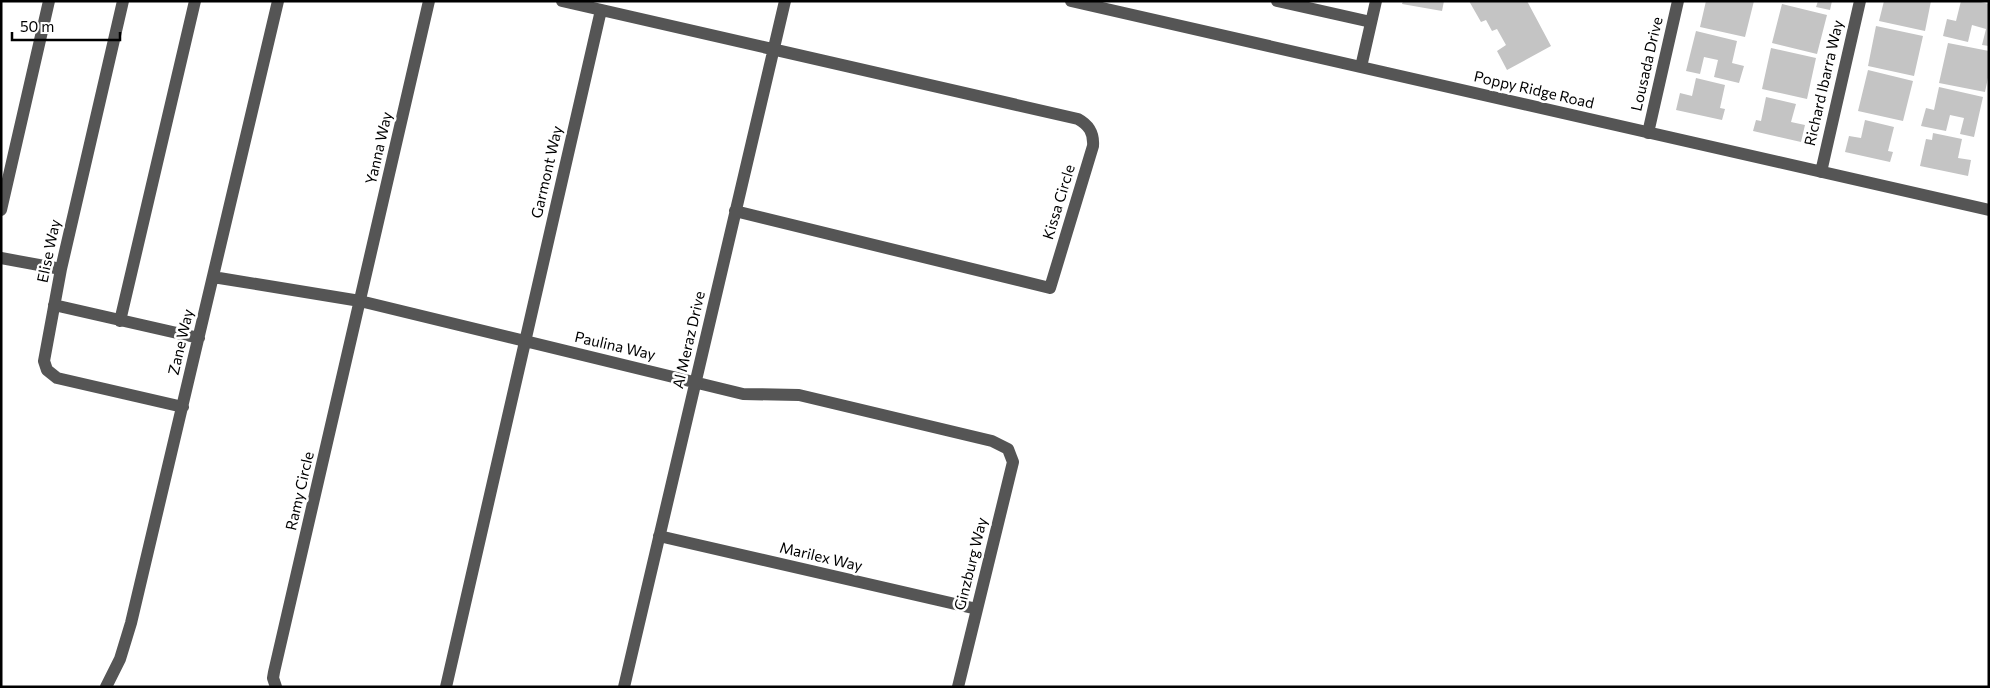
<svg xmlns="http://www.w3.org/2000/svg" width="1990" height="688" viewBox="0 0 1990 688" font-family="Commissioner,sans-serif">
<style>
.building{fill:#c4c4c4}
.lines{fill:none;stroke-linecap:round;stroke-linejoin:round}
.minor{stroke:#555;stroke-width:12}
.labels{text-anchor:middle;stroke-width:5;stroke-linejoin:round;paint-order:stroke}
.street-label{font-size:15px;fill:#000;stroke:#fff}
</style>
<rect width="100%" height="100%" fill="#fff"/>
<path class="building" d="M 1403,1 L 1444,1 L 1442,11 L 1402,4 Z
M 1469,1 L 1527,1 L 1551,46 L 1507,70 L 1497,51 L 1506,45 L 1497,29 L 1492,31 L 1486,20 L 1481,22 Z
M 1706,1 L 1754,1 L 1745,37 L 1700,27 Z
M 1818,1 L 1832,1 L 1830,10 L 1816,7 Z
M 1884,1 L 1931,1 L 1925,31 L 1879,21 Z
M 1961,1 L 1977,1 L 1989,4 L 1989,46 L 1982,45 L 1986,29 L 1972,25 L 1968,42 L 1943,36 L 1947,19 L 1956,21 Z
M 1782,4 L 1827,15 L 1817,54 L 1772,43 Z
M 1876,26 L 1923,36 L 1914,76 L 1868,66 Z
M 1696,31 L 1737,41 L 1732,63 L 1744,66 L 1739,83 L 1714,77 L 1718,60 L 1704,57 L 1700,74 L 1686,71 Z
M 1948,43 L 1989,51 L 1989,73 L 1985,92 L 1939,83 Z
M 1771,48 L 1816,58 L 1807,99 L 1762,89 Z
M 1868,70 L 1913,81 L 1903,121 L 1858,111 Z
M 1696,78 L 1725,85 L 1720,108 L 1725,109 L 1722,120 L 1676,110 L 1680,93 L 1692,96 Z
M 1939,87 L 1983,97 L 1974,137 L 1960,134 L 1964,118 L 1950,115 L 1946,131 L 1921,126 L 1926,108 L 1934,110 Z
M 1766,97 L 1796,104 L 1791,122 L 1805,125 L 1801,142 L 1753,131 L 1756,120 L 1761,121 Z
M 1865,120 L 1894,127 L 1888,151 L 1893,152 L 1890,162 L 1845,152 L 1849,136 L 1861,138 Z
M 1933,133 L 1962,139 L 1958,158 L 1971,160 L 1968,176 L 1920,166 L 1926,139 L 1932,140 Z"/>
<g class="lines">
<path class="minor" d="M 123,1 L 61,269 L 44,361 L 47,370 L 57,378 L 183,407
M 562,1 L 1078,119 C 1089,125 1094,133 1093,146 L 1050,288 L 735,211
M 1071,1 L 1989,210
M 1277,1 L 1371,22
M 1361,67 L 1376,1
M 1648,133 L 1678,1
M 1821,172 L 1860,1
M 1,210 L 49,1
M 1,258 L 61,269
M 213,277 L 360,301 L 743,394 L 799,395 L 992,441 L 1008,449 L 1013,462 L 958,687
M 54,305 L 199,338
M 120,321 L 195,1
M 659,536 L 977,609
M 106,687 L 120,659 L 131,623 L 278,1
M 276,687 L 273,678 L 274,672 L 429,1
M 446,687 L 601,10
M 624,687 L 785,1"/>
</g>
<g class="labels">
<g class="street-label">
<text transform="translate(1647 64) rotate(-77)" y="5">Lousada Drive</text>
<text transform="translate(1824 83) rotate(-77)" y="5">Richard Ibarra Way</text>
<text transform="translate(1534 90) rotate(13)" y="5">Poppy Ridge Road</text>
<text transform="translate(379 148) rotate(-77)" y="5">Yanna Way</text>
<text transform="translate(547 172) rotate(-77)" y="5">Garmont Way</text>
<text transform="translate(1059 202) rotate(-73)" y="5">Kissa Circle</text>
<text transform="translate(49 251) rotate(-78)" y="5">Elise Way</text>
<text transform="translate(689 340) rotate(-77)" y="5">Al Meraz Drive</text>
<text transform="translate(181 342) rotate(-77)" y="5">Zane Way</text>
<text transform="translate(615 346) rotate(13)" y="5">Paulina Way</text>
<text transform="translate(300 491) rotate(-77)" y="5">Ramy Circle</text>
<text transform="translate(821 557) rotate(13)" y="5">Marilex Way</text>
<text transform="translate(971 564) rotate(-76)" y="5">Ginzburg Way</text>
</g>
</g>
<rect width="1990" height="688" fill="none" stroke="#000000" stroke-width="5"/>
<path d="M12 32v8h108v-8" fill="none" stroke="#000000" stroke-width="2.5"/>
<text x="20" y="32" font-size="15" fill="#000000" stroke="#ffffff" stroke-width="4" paint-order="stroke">50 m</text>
</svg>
